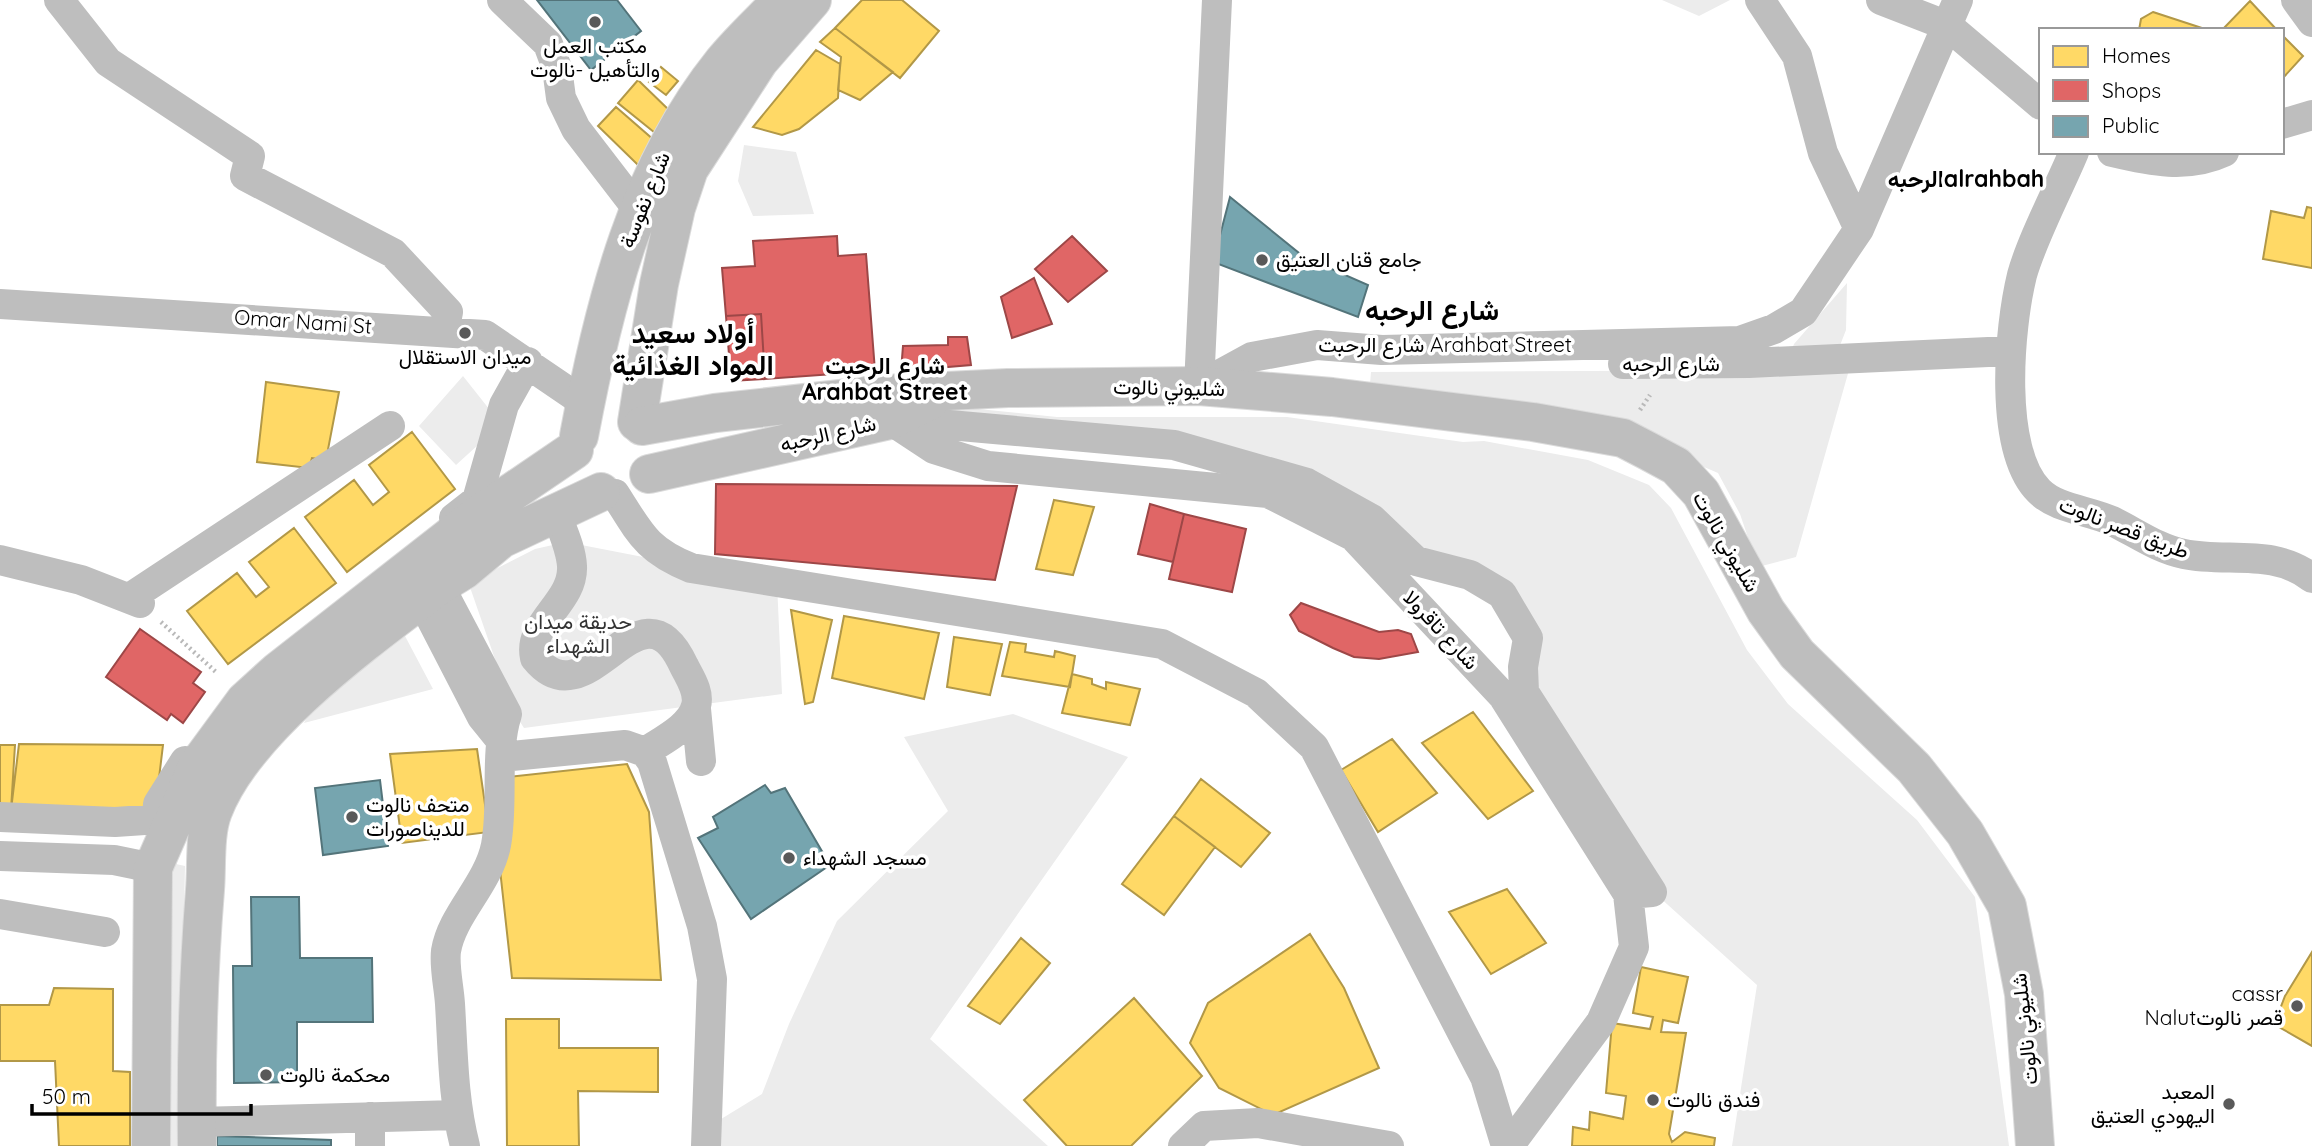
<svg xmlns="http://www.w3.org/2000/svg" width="2312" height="1146" viewBox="0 0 2312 1146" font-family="Quicksand,Vazirmatn,sans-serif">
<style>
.green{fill:#ececec}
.homes{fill:#ffd966;stroke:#b29847;stroke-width:2}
.shops{fill:#e06666;stroke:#9d4747;stroke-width:2}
.public{fill:#76a5af;stroke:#53747a;stroke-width:2}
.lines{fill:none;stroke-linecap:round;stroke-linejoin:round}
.major-casing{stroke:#dbdbdb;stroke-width:40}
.highway-casing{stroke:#dbdbdb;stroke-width:40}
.path{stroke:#b9b9b9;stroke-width:4.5;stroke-dasharray:2 3.5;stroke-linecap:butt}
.minor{stroke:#bebebe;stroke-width:30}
.major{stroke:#bebebe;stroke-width:38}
.highway{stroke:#bebebe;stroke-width:38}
.poi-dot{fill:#595959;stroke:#fff;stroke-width:2.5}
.labels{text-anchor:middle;stroke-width:7;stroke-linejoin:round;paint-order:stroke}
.poi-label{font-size:21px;fill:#000;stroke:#fff;text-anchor:start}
.street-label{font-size:21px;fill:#000;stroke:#fff}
.park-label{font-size:21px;fill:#333;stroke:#fff}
.neighbourhood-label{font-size:23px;font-weight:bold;fill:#000;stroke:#fff}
.district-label{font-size:28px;font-weight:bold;fill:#000;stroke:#fff}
</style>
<rect width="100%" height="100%" fill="#fff"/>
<path class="green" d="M 1662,0 L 1730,0 L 1699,16 Z
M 744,145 L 796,152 L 814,214 L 753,216 L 738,181 Z
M 1847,283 L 1846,330 L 1837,353 L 1791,352 L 1794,344 Z
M 1849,370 L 1796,557 L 1758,567 L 1740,514 L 1718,473 L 1625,433 L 1369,396 L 1371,372 Z
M 463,376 L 501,424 L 456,465 L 419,426 Z
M 949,406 L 1057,417 L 1287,417 L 1463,442 L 1484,441 L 1588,460 L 1649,485 L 1671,508 L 1747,650 L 1788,704 L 1917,820 L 1975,897 L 2009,1146 L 1732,1146 L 1757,985 L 1658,896 L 1530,681 L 1519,635 L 1495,602 L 1174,445 L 941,422 Z
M 566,542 L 777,583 L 782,694 L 524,728 L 513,711 L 464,570 L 476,579 L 535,549 Z
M 396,619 L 433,689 L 304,723 L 325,684 Z
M 1013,714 L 1128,757 L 930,1039 L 1048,1146 L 706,1146 L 708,1127 L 762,1094 L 789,1024 L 837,921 L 948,811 L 904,737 Z
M 167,862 L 185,866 L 179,1146 L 160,1146 Z"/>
<path class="homes" d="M 862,0 L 902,0 L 939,31 L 900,78 L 835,28 Z
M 2250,1 L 2277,30 L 2222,30 Z
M 2153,12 L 2208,30 L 2139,30 L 2141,19 Z
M 835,28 L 893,72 L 860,100 L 838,90 L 841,57 L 820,42 Z
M 2282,35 L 2303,56 L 2282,79 Z
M 816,50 L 840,64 L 838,98 L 799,129 L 782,135 L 753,127 Z
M 661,67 L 678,81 L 666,95 L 649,82 Z
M 638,80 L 671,112 L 660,137 L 618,103 Z
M 616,107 L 655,141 L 638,165 L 598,126 Z
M 2307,207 L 2312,208 L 2312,268 L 2263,259 L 2271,211 L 2304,218 Z
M 1232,230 L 1248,235 L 1243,251 L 1227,248 Z
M 266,382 L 339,392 L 326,460 L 312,458 L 309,468 L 257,462 Z
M 412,432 L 455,489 L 347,572 L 305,517 L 354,480 L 373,505 L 389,492 L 369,465 Z
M 1054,500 L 1094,507 L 1073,575 L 1036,569 Z
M 294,528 L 336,583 L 228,664 L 187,611 L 237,573 L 256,597 L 269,587 L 249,562 Z
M 791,610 L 832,620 L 813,702 L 805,704 Z
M 844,616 L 939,633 L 924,699 L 832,678 Z
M 954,637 L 1002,644 L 990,695 L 947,687 Z
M 1010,642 L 1026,644 L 1025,652 L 1054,657 L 1055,651 L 1075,656 L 1070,687 L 1002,676 Z
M 1072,674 L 1092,679 L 1092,684 L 1106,689 L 1106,682 L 1140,689 L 1130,725 L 1062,713 Z
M 1473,712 L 1533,791 L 1488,819 L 1422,743 Z
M 1392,739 L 1437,793 L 1378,832 L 1341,770 Z
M 19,744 L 163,745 L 155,811 L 11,810 Z
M 0,745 L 15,745 L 11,810 L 0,810 Z
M 477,749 L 489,832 L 402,843 L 390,754 Z
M 627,764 L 649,812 L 661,980 L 512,978 L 490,779 Z
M 1201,779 L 1270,833 L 1241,867 L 1174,816 Z
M 1174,816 L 1215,847 L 1164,915 L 1122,884 Z
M 1507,889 L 1546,943 L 1491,974 L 1449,912 Z
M 1310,934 L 1344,988 L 1379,1068 L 1273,1115 L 1219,1088 L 1190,1043 L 1208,1003 Z
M 1021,938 L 1050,963 L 1000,1024 L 968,1006 Z
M 2312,952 L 2312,1046 L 2279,1027 L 2277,1017 L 2285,996 Z
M 1641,967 L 1688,977 L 1678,1023 L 1663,1020 L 1661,1032 L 1686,1033 L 1669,1134 L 1672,1142 L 1685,1132 L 1715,1138 L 1714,1146 L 1572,1146 L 1573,1127 L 1589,1130 L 1590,1112 L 1623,1119 L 1626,1096 L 1606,1093 L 1612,1023 L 1650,1029 L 1653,1017 L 1633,1013 Z
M 54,988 L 113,989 L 113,1071 L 130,1072 L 130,1146 L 59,1146 L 55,1061 L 0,1061 L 0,1005 L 49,1005 Z
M 1134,998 L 1202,1076 L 1131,1146 L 1067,1146 L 1024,1100 Z
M 506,1019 L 559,1019 L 559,1048 L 658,1048 L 658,1092 L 578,1091 L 579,1146 L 507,1146 Z"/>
<path class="shops" d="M 837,236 L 838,256 L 866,254 L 875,371 L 765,379 L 761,314 L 726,316 L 722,268 L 755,266 L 753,241 Z
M 1072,236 L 1107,271 L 1068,302 L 1035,269 Z
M 1034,278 L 1052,324 L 1012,338 L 1001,297 Z
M 761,314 L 765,379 L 731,381 L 726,316 Z
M 948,337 L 967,337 L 971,365 L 901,371 L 903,346 L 948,345 Z
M 716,484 L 1017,486 L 995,580 L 715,554 Z
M 1150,504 L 1184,514 L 1173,562 L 1138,554 Z
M 1184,514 L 1246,529 L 1232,592 L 1169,579 Z
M 1301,603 L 1379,632 L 1398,630 L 1411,634 L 1418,652 L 1379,659 L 1354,657 L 1333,648 L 1299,631 L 1290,615 Z
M 140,629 L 201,672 L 193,683 L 205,692 L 183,723 L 171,714 L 167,720 L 106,677 Z"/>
<path class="public" d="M 537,0 L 617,0 L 641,31 L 591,70 Z
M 1230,197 L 1304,257 L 1368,285 L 1358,317 L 1213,262 Z
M 380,780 L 388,846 L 323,855 L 315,788 Z
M 765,785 L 771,793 L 785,788 L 830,865 L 751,919 L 698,838 L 718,828 L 713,817 Z
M 251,897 L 299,897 L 300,958 L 372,958 L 373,1022 L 297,1022 L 297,1082 L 234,1083 L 233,966 L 252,966 Z
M 217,1136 L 331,1140 L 331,1146 L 217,1146 Z"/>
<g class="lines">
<defs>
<path id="major" d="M 637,422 L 659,284 L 676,208 L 689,169 L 759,61 L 812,0
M 579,436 C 604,303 637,169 723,62 C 741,40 763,20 782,0
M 151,1146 L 153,868 L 198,765 L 245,701 L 277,672 L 474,518 L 574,450
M 197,1146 C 196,1061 198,976 205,890 C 207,866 204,834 213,811 C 245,727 370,638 441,584 L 464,570 L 501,539 L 601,492"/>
<path id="highway" d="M 642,426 L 715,413 L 885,394 L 1008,388 L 1199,386 L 1332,397 L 1533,422 L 1623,438 L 1648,451 L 1676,466 L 1701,493 L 1766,611 L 1797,654 L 1914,768 L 1965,833 L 2007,906 L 2024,994 L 2035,1146
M 649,474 L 890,420 L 929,401"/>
</defs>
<use href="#major" class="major-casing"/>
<use href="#highway" class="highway-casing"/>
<path class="path" d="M 1640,410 L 1650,395
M 161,622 L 217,673"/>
<path class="minor" d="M 59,0 L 108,62 L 250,156 L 245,176 L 393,253 L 448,312 L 444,332
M 502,0 L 548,44 L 557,68 L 561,98 L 576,129 L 639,211
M 1760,0 L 1797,56 L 1823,153 L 1859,229
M 1881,0 L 1948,26 L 2041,105
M 2296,0 L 2312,22
M 2282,124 L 2312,115
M 2074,152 C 2059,188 2032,239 2022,275 C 2009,328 1998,450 2039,491 C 2057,509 2088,510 2112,521 C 2135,532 2158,549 2184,554 C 2227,563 2274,548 2312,578
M 2112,152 C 2150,161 2188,169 2224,152
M 0,304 L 485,335 L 585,403
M 1623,364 L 1749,363 L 2010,351
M 1199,386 L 1252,357 L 1317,345 L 1382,350 L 1740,341 L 1774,329 L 1803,312 L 1859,229 L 1958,0
M 1199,386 L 1217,0
M 890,420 L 934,449 L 988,466 L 1268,493 L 1353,536 L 1503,696 L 1628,894 L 1634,947 L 1601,1022 L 1509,1146
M 893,420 L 1174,445 L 1307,483 L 1372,519 L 1416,561 L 1470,575 L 1502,594 L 1528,638 L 1523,667 L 1524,692 L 1652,892 L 1628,894
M 615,494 C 640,533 646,550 691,568 L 1162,644 L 1256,693 L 1314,747 L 1485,1077 L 1506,1146
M 556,513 C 562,530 571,548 572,566 C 574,603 527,622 535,658 C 589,725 640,570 684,666 C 690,678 700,692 696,706 C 691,727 661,741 645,752
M 454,518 L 477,500 L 504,405 L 528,362
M 0,560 L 81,580 L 140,603
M 430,568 L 507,714 C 494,755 504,802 496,845 C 488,885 452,914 446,951 C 444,967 449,987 450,1004 C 453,1052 453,1100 465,1146
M 409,582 L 421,599 L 482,717 L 499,738
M 131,597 L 390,426
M 696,709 L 701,761
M 502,757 L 625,745 L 645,752 L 652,762 L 702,926 L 712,979 L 706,1146
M 0,817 L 115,822 L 174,818
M 157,821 L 158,804 L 185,761
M 0,856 L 114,860 L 153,868
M 0,914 L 105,932
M 370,1117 L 370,1146
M 196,1122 L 457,1115
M 1183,1146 L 1204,1126 L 1258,1123 L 1389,1146"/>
<use href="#major" class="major"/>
<use href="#highway" class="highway"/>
</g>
<g class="poi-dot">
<circle cx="595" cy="22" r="7"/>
<circle cx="1262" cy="260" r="7"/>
<circle cx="465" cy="333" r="7"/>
<circle cx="352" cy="817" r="7"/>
<circle cx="789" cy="858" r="7"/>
<circle cx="2297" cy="1006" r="7"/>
<circle cx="266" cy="1075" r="7"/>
<circle cx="1653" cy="1100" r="7"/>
<circle cx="2229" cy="1104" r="7"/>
</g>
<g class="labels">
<g class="poi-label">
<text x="595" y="53" text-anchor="middle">مكتب العمل<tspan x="595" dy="24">والتأهيل -نالوت</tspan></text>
<text x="1276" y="267">جامع قنان العتيق</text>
<text x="465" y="364" text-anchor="middle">ميدان الاستقلال</text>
<text x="366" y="812">متحف نالوت<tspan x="366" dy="24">للديناصورات</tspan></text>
<text x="803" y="865">مسجد الشهداء</text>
<text x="2283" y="1001" text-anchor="end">cassr<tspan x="2283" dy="24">Nalutقصر نالوت</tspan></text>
<text x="280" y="1082">محكمة نالوت</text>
<text x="2215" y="1099" text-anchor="end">المعبد<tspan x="2215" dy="24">اليهودي العتيق</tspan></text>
<text x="1667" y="1107">فندق نالوت</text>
</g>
<g class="street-label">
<text transform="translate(645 200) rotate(-68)" y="7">شارع نفوسة</text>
<text transform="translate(303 322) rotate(4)" y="7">Omar Nami St</text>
<text x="1445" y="352">شارع الرحبت Arahbat Street</text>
<text x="1671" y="371">شارع الرحبه</text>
<text transform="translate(1169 388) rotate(1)" y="7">شليوني نالوت</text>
<text transform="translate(828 434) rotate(-13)" y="7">شارع الرحبه</text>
<text transform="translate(2124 528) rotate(21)" y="7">طريق قصر نالوت</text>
<text transform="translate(1726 542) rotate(60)" y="7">شليوني نالوت</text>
<text transform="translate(1441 630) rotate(47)" y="7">شارع تاقرولا</text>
<text transform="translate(2025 1029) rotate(-96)" y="7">شليوني نالوت</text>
</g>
<g class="park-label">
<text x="578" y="629">حديقة ميدان<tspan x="578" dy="24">الشهداء</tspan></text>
</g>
<g class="neighbourhood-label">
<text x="1966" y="187">الرحبهalrahbah</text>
<text x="885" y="374">شارع الرحبت<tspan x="885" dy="26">Arahbat Street</tspan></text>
</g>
<g class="district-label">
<text x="1432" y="320">شارع الرحبه</text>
<text x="693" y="343">أولاد سعيد<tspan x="693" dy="32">المواد الغذائية</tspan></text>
</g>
</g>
<rect x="2039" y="28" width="245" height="126" fill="#ffffff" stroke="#999999" stroke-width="2"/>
<rect x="2053" y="46" width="35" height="21" fill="#ffd966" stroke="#999999" stroke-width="2"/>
<text x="2102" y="63" font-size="21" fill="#000000">Homes</text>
<rect x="2053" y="80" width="35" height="21" fill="#e06666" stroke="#999999" stroke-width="2"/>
<text x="2102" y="98" font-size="21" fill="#000000">Shops</text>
<rect x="2053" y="116" width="35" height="21" fill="#76a5af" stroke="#999999" stroke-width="2"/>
<text x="2102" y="133" font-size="21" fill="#000000">Public</text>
<path d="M32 1104v10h219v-10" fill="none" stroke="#000000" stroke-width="3.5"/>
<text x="42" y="1104" font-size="21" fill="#000000" stroke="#ffffff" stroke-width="5" paint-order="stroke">50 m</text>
</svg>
